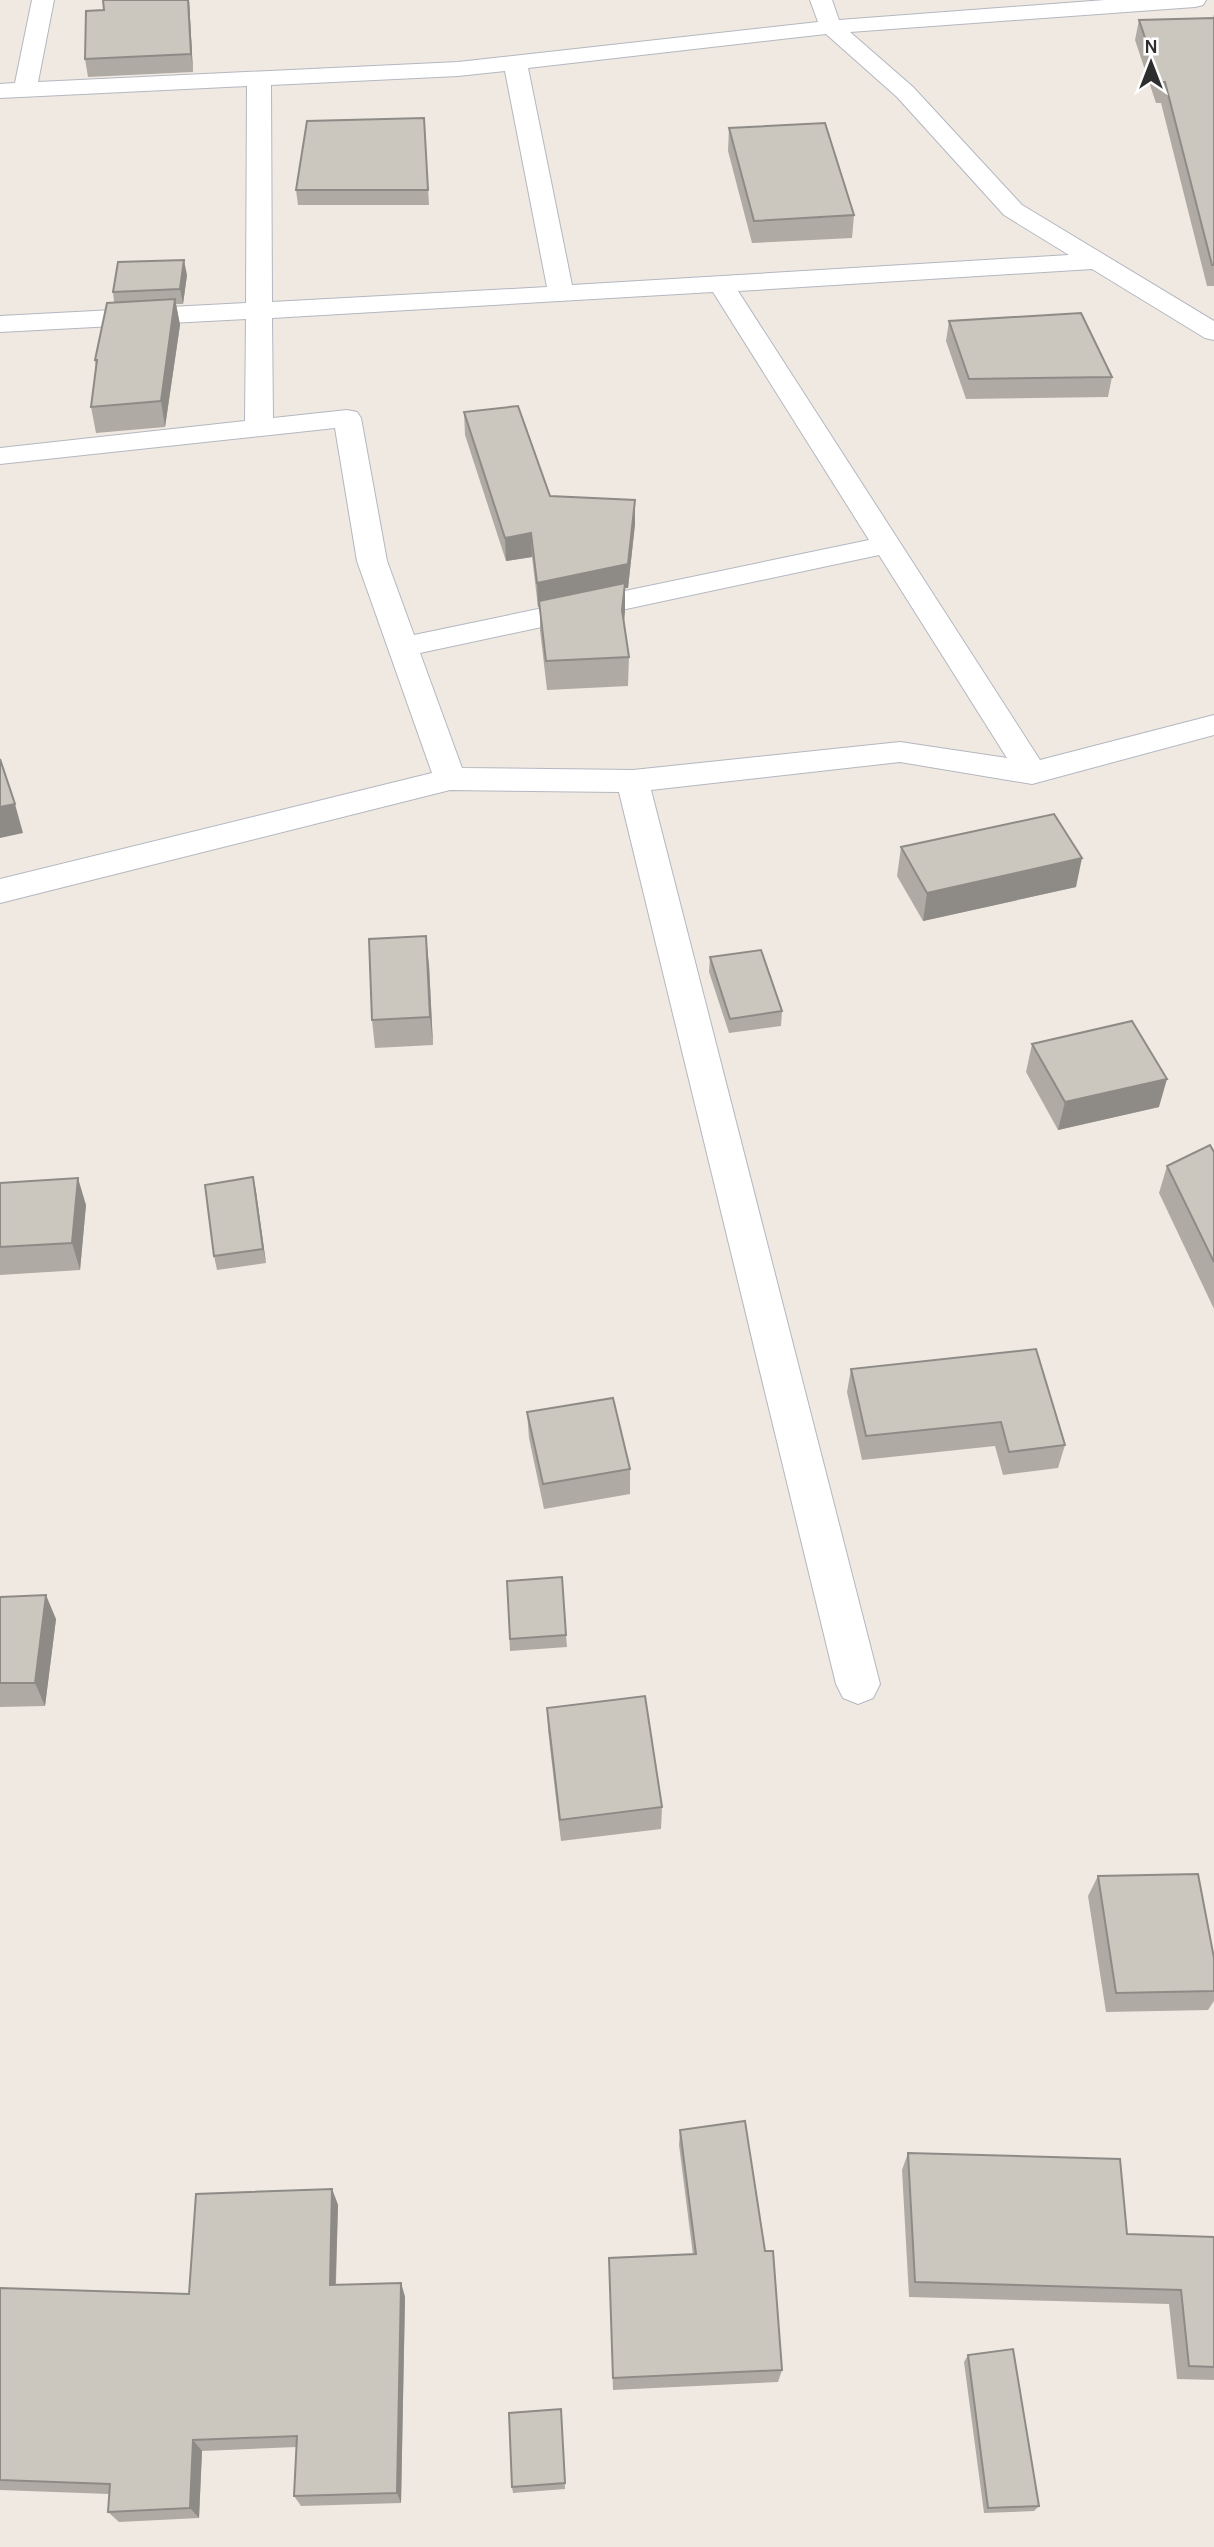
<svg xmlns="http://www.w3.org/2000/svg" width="1214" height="2547" viewBox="0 0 1214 2547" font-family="Karla,sans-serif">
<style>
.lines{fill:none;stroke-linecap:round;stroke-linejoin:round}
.minor-casing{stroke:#b4b7c1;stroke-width:2}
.minor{fill:#fff;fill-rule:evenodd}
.wall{fill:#afaba4}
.shaded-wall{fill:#8e8b86}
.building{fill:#cbc7bf;stroke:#8e8b86;stroke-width:2}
</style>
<rect width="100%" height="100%" fill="#efe9e1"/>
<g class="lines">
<defs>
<path id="minor" d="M 32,0 L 54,0 L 38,82 L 458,62 L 818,22 L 810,0 L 832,0 L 839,20 L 1105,0 L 1206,0 L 1203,5 L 1195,7 L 850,32 L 913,87 L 1022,205 L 1214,321 L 1214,340 L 1205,338 L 1092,269 L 738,291 L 1040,760 L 1214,715 L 1214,735 L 1032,784 L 900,762 L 651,790 L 880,1684 L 873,1698 L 858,1704 L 843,1698 L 836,1684 L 619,792 L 450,790 L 0,903 L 0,879 L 432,773 L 357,561 L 335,428 L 0,464 L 0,448 L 245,421 L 246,319 L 0,332 L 0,316 L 246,303 L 247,86 L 0,98 L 0,84 L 15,83 ZM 826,34 L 897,97 L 1004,215 L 1069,255 L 572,285 L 528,68 ZM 505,71 L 547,287 L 272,302 L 271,85 L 458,76 ZM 713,292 L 869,540 L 414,635 L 387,561 L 361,418 L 357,412 L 347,410 L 273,418 L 272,318 ZM 879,555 L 1007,758 L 900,742 L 633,770 L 462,768 L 420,653 Z"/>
</defs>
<use href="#minor" class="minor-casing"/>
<use href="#minor" class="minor"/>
</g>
<path class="wall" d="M 189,0 L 193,72 L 88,77 L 85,59 L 104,10 Z
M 1214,14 L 1214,286 L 1207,286 L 1161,103 L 1156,103 L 1135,40 L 1139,20 L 1213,18 Z
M 424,118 L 429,205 L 298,205 L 296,190 Z
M 729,128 L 854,215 L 852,238 L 752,243 L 728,151 Z
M 187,275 L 183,304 L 176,304 L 180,325 L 165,427 L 96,433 L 91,407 L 96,367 L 95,360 L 114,302 L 113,292 Z
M 949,321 L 1112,377 L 1108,397 L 966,399 L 946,341 Z
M 464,412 L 550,496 L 635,524 L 628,588 L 625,588 L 624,622 L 629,657 L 628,686 L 547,690 L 540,630 L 540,606 L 538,607 L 532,557 L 506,561 L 465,435 Z
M 901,847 L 1076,887 L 923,921 L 897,876 Z
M 710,957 L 782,1011 L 781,1026 L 729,1033 L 709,972 Z
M 429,965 L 433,1045 L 375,1048 L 372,1020 Z
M 1032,1044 L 1159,1107 L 1058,1130 L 1026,1072 Z
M 1214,1152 L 1214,1309 L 1159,1193 L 1167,1166 Z
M 253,1177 L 266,1263 L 217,1270 L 214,1256 Z
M 0,1183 L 86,1205 L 80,1270 L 0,1275 Z
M 851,1369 L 1065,1445 L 1058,1468 L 1003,1475 L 995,1446 L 862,1460 L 847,1392 Z
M 527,1412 L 630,1469 L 630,1494 L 544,1509 L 529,1438 Z
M 507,1581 L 566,1635 L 567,1647 L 510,1651 Z
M 0,1597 L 56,1619 L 45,1706 L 0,1707 Z
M 547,1708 L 662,1807 L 661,1829 L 561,1841 L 548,1730 Z
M 1098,1876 L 1214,1991 L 1214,2001 L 1208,2010 L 1106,2012 L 1088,1896 Z
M 680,2130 L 782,2370 L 778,2382 L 613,2390 L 609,2258 L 693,2255 L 679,2145 Z
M 908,2153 L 1127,2234 L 1214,2237 L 1214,2380 L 1177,2379 L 1169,2304 L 909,2297 L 902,2170 Z
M 332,2189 L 338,2205 L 336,2285 L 401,2283 L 405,2297 L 401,2503 L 301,2506 L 294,2496 L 297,2447 L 202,2451 L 199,2518 L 119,2522 L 108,2512 L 109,2494 L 0,2490 L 0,2288 L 189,2294 Z
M 968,2355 L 1039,2506 L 1034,2511 L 984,2513 L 964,2362 Z
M 561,2409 L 565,2489 L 513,2493 L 512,2487 Z"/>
<path class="shaded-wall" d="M 188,0 L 189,0 L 193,72 L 191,54 Z
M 184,260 L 187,275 L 183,304 L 180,289 Z
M 175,299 L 180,325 L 165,427 L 161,401 Z
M 635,500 L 635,524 L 628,588 L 625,588 L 625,612 L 622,639 L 540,606 L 538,607 L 537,583 Z
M 531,533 L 532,557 L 506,561 L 505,538 Z
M 15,804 L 23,833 L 0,838 L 0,807 Z
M 1082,858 L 1076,887 L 923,921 L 927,893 Z
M 426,936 L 429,965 L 433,1045 L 430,1017 Z
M 1167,1079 L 1159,1107 L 1058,1130 L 1065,1102 Z
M 253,1177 L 256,1191 L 266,1263 L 263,1249 Z
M 78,1178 L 86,1205 L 80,1270 L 72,1243 Z
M 46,1595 L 56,1619 L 45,1706 L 35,1683 Z
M 332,2189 L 338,2205 L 335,2299 L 330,2285 Z
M 401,2283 L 405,2297 L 401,2503 L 397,2493 Z
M 193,2440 L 202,2451 L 199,2518 L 190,2508 Z"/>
<path class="building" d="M 103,0 L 188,0 L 191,54 L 85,59 L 86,11 L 104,10 Z
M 1214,18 L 1214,265 L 1212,265 L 1165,82 L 1160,82 L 1139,20 Z
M 424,118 L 428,190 L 296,190 L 307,121 Z
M 825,123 L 854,215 L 754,221 L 729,128 Z
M 184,260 L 180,289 L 113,292 L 118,262 Z
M 175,299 L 161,401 L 91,407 L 97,360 L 95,360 L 107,303 Z
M 1081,313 L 1112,377 L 969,379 L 949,321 Z
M 518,406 L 550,496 L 635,500 L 628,564 L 537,583 L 531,533 L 505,538 L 464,412 Z
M 625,583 L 622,610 L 629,657 L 546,661 L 539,601 Z
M 0,759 L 15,804 L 0,807 Z
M 1054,814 L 1082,858 L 927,893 L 901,847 Z
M 426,936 L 430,1017 L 372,1020 L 369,939 Z
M 761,950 L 782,1011 L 730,1019 L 710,957 Z
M 1132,1021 L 1167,1079 L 1065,1102 L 1032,1044 Z
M 1210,1145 L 1214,1152 L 1214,1262 L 1167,1166 Z
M 253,1177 L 263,1249 L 214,1256 L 205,1185 Z
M 78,1178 L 72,1243 L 0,1247 L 0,1183 Z
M 1036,1349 L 1065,1445 L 1009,1452 L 1001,1422 L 866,1436 L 851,1369 Z
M 613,1398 L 630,1469 L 543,1484 L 527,1412 Z
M 562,1577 L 566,1635 L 510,1639 L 507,1581 Z
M 46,1595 L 35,1683 L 0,1683 L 0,1597 Z
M 645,1696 L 662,1807 L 560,1820 L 547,1708 Z
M 1198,1874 L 1214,1958 L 1214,1991 L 1116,1993 L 1098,1876 Z
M 745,2121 L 765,2251 L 773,2251 L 782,2370 L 613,2378 L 609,2258 L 696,2254 L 680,2130 Z
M 908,2153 L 1120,2159 L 1127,2234 L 1214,2237 L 1214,2367 L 1189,2366 L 1181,2290 L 915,2282 Z
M 332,2189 L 330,2285 L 401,2283 L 397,2493 L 294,2496 L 297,2436 L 193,2440 L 190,2508 L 108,2512 L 110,2484 L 0,2480 L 0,2288 L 189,2294 L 196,2194 Z
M 1013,2349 L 1039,2506 L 988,2508 L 968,2355 Z
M 561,2409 L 565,2483 L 512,2487 L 509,2413 Z"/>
<g transform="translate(1151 63)" stroke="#ffffff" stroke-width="5" paint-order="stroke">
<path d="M0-5L12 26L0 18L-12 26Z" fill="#2e2e2e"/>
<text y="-10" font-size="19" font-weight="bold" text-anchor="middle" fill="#2e2e2e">N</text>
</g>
</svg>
